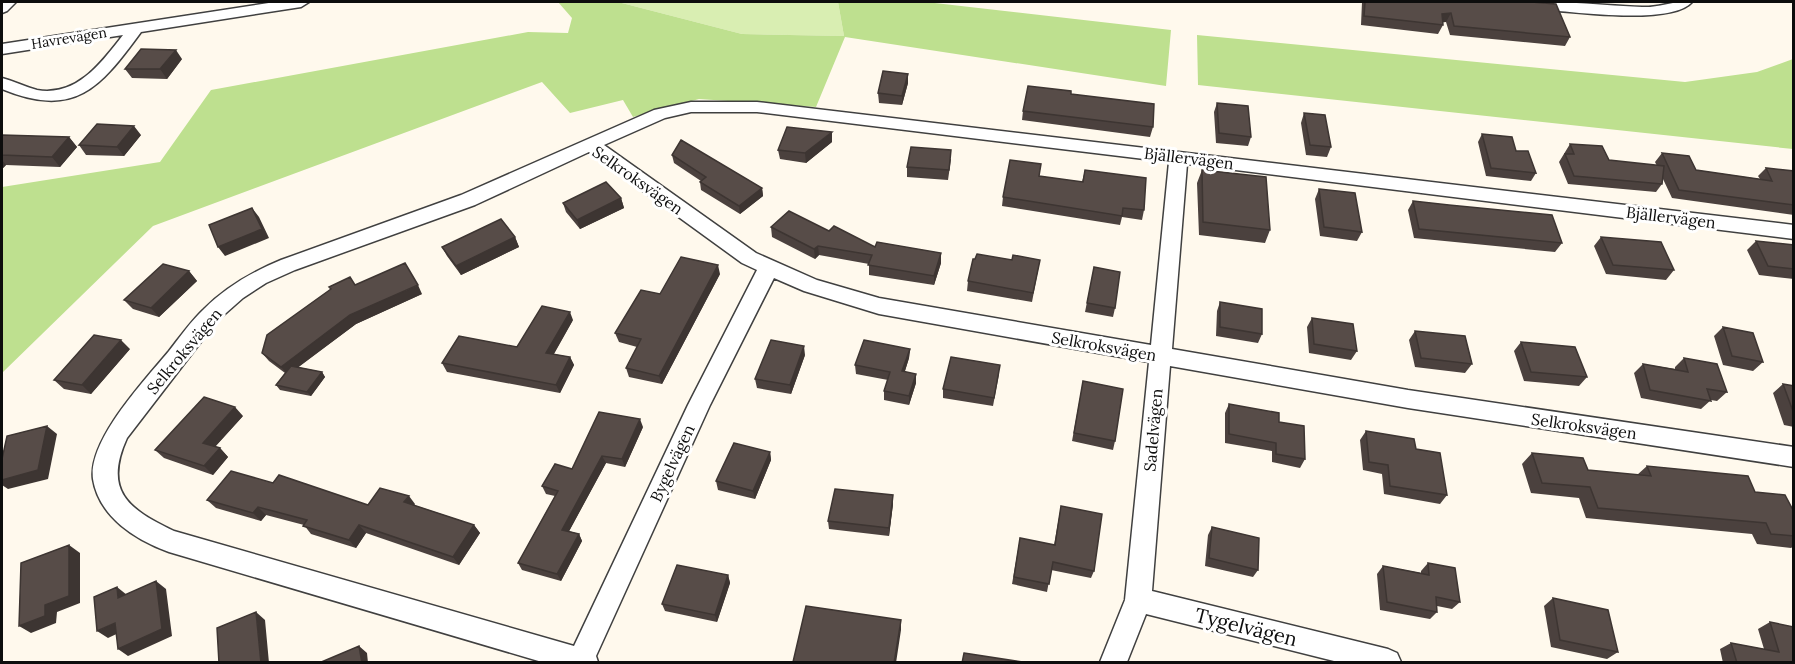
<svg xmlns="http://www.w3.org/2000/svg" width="1795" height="664" viewBox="0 0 1795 664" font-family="Lora,serif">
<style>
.green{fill:#d9eeb2}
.forest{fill:#bee08f}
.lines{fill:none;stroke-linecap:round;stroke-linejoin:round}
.minor-casing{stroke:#404040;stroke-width:3}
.minor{fill:#fff;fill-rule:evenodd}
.wall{fill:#4b413e}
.shaded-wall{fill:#3d3532}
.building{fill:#574c48;stroke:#3d3532;stroke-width:1.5}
.labels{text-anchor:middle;stroke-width:6;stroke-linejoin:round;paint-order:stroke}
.far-street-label{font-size:14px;fill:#0d0d0d;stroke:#fff}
.street-label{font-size:16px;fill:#0d0d0d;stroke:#fff}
.near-street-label{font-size:20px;fill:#0d0d0d;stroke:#fff}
</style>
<rect width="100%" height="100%" fill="#fff9ed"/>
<path class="green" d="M 618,2 L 838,2 L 844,36 L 742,34 Z"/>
<path class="forest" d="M 558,2 L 618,2 L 742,34 L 844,36 L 838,2 L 926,2 L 1171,30 L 1166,86 L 845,37 L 816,107 L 699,99 L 633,117 L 623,100 L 570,113 L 542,82 L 153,226 L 2,373 L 2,187 L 160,162 L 211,90 L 528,32 L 568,33 L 572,18 Z
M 1197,35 L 1685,82 L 1757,72 L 1793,59 L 1793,149 L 1198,85 Z"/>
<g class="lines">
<defs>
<path id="minor" d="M 2,2 L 16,2 L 7,11 L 2,13 Z
M 275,2 L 309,2 L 301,7 L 141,32 C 100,88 75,119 2,89 L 2,78 C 14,81 25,87 37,90 C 77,97 102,62 123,35 L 2,54 L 2,44 Z
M 1508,2 C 1552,0 1598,5 1642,7 C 1659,8 1674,0 1692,2 C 1670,28 1550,9 1516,7 Z
M 691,102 L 757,102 L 1794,225 L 1794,239 L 1187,164 L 1172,349 L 1408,390 L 1794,447 L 1794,467 L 1408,408 L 1170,366 L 1152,591 L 1388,649 L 1397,653 L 1401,662 L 1338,662 L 1146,614 L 1127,662 L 1100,662 L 1125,600 L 1149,362 L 879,314 L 804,291 L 774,278 L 710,405 L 596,656 L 598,662 L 542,662 L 169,552 C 136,540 99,517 93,479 C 88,440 145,380 169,351 C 180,337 191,321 204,309 C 226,287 252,272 281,260 L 461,195 L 654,110 ZM 691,112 L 757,112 L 1169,162 L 1151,345 L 879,298 L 817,280 L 756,253 L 604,145 L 665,118 ZM 589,152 L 742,263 L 757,270 L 688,405 L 574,646 L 174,531 C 128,509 103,491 127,438 L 217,321 L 243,298 L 266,283 L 295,270 L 475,205 Z"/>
</defs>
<use href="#minor" class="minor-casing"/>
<use href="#minor" class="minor"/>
</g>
<path class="wall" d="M 1362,2 L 1531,2 L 1570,37 L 1565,46 L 1450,35 L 1446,22 L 1442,22 L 1443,25 L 1438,34 L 1361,25 Z
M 182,59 L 167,79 L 132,78 L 125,69 Z
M 908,74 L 908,83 L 902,105 L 879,103 L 878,93 Z
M 1071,94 L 1153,127 L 1150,137 L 1022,120 L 1023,111 Z
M 1217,103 L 1251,137 L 1248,146 L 1216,143 L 1214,112 Z
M 1304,113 L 1331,147 L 1327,157 L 1306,155 L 1301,123 Z
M 1482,134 L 1516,151 L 1536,173 L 1531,181 L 1486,176 L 1478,142 Z
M 2,135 L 69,137 L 77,147 L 60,167 L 6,165 L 3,168 L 2,168 Z
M 141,135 L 124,156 L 86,155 L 79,145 Z
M 832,142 L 806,163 L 780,159 L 778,150 Z
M 1570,144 L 1609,160 L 1657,166 L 1655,162 L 1662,153 L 1696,170 L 1760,179 L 1758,176 L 1766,168 L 1794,171 L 1794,215 L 1672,198 L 1663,179 L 1662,184 L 1656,192 L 1568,184 L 1559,162 Z
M 672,155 L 762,188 L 763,196 L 740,214 L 701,190 L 700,182 L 701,181 L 674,163 Z
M 951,159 L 948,180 L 907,177 L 907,167 Z
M 1085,170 L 1144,210 L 1142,220 L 1122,217 L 1120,225 L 1002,206 L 1003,197 L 1039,176 L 1082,182 Z
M 1202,170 L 1270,230 L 1265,243 L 1199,235 L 1197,183 Z
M 1319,189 L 1362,232 L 1357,241 L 1320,236 L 1315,199 Z
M 621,198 L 624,208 L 580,229 L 566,212 L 563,203 Z
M 1413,201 L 1562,243 L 1555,252 L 1414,238 L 1408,210 Z
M 771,227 L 829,231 L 875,247 L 941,263 L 934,285 L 869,275 L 869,264 L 819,255 L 815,259 L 772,237 Z
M 515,237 L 519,247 L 461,275 L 447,256 L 442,247 Z
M 1601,237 L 1674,270 L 1666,280 L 1606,274 L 1594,246 Z
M 1756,241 L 1794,245 L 1794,279 L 1759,275 L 1747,250 Z
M 975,259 L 1040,260 L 1032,302 L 967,291 L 968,281 Z
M 1094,267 L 1115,308 L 1113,317 L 1085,312 Z
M 189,271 L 197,281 L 159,317 L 133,309 L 124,300 Z
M 720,274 L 662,384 L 629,377 L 626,368 L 637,347 L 619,342 L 615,333 L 660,294 Z
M 355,285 L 422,294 L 356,324 L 298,367 L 322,372 L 325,377 L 311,396 L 280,390 L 276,385 L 285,373 L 269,361 L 262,353 Z
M 1220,302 L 1262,334 L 1258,343 L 1216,336 L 1217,311 Z
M 1312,318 L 1357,351 L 1351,360 L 1309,353 L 1307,327 Z
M 573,320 L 554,354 L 570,357 L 574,365 L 560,393 L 447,372 L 442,363 L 517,347 Z
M 1723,327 L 1763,362 L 1753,371 L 1723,365 L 1714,336 Z
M 1415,331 L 1472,364 L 1465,373 L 1415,367 L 1409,340 Z
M 1521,342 L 1587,377 L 1579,386 L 1524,381 L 1514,351 Z
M 130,349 L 91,394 L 64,389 L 54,380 Z
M 910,349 L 909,358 L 905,371 L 916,383 L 909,405 L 884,400 L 884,391 L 888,380 L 856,374 L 855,365 Z
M 805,355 L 791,394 L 757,388 L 755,379 Z
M 1684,358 L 1727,392 L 1717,401 L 1711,400 L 1701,409 L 1641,398 L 1634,373 L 1643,364 L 1675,369 L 1675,367 Z
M 999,374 L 993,406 L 943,398 L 943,389 Z
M 1083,381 L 1115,441 L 1113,450 L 1072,441 Z
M 1783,384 L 1794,386 L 1794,427 L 1784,425 L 1773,393 Z
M 1229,404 L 1279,422 L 1305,459 L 1300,468 L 1272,462 L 1272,451 L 1225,443 L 1225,413 Z
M 243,416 L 215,447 L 220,448 L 228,457 L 213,475 L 164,458 L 155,450 Z
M 643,427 L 625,467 L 606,463 L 569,531 L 579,534 L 582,541 L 561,581 L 522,570 L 518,563 L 555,496 L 546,494 L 542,486 Z
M 1366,431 L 1416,449 L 1447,495 L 1440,504 L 1384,494 L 1382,474 L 1363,470 L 1360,440 Z
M 770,452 L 771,460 L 755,499 L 718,490 L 716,481 Z
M 1532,453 L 1588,470 L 1637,475 L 1647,466 L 1755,492 L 1794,512 L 1794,546 L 1791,548 L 1757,544 L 1752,534 L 1586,518 L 1579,498 L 1531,493 L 1522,464 Z
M 273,483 L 368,505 L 415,504 L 414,505 L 474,525 L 480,533 L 459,565 L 366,533 L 356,548 L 311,534 L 304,525 L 266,515 L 261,521 L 216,508 L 207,500 Z
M 893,504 L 889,536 L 829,529 L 828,521 Z
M 1061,506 L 1094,571 L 1091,578 L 1051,570 L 1047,592 L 1012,584 L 1020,538 L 1054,545 Z
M 1212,527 L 1258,570 L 1253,577 L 1205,566 L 1208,535 Z
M 1428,563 L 1460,602 L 1452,609 L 1437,606 L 1437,612 L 1430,619 L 1380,610 L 1377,574 L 1383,566 L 1421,573 L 1421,571 Z
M 728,575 L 730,583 L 717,622 L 665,611 L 662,604 Z
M 1553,598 L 1618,652 L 1607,659 L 1551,647 L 1544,606 Z
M 1770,622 L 1794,663 L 1723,663 L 1720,649 L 1731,643 L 1764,649 L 1758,629 Z"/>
<path class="shaded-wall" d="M 1451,13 L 1446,22 L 1438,23 L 1442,14 Z
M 176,50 L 182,59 L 167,79 L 160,69 Z
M 908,74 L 908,83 L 902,105 L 902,96 Z
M 134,126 L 141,135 L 124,156 L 117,147 Z
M 832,132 L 832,142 L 806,163 L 805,153 Z
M 69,137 L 77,147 L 60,167 L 52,157 Z
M 2,160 L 6,165 L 3,168 L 2,167 Z
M 762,188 L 763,196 L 740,214 L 739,206 Z
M 621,198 L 624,208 L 580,229 L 577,220 Z
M 252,208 L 259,217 L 269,238 L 225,256 L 218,247 Z
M 515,237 L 519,247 L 461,275 L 456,266 Z
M 818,246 L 819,255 L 815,259 L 814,249 Z
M 941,253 L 941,263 L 934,285 L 934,276 Z
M 718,265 L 720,274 L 662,384 L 659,376 Z
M 189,271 L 197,281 L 159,317 L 151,308 Z
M 418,285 L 422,294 L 356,324 L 288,375 L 281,367 L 350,315 Z
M 570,312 L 573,320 L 549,362 L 546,353 Z
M 121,340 L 130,349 L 91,394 L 82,385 Z
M 804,346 L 805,355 L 791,394 L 790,385 Z
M 910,349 L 909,358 L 902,380 L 902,371 Z
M 570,357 L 574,365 L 560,393 L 556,385 Z
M 322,372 L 325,377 L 311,396 L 307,392 Z
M 916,374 L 916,383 L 909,405 L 909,396 Z
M 235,407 L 243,416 L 211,451 L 203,443 Z
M 640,419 L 643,427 L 625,467 L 622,459 Z
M 47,426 L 57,434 L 48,479 L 8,489 L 2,485 L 2,480 Z
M 220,448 L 228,457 L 213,475 L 204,466 Z
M 770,452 L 771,460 L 755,499 L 753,491 Z
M 602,456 L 606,463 L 566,537 L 562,530 Z
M 893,495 L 893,504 L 889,536 L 889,528 Z
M 409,496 L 415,504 L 410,510 L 404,502 Z
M 258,507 L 266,515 L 261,521 L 253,513 Z
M 359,525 L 366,533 L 356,548 L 349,540 Z
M 474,525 L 480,533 L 459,565 L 453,557 Z
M 579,534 L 582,541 L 561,581 L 557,574 Z
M 69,545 L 80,553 L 80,603 L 57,612 L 56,623 L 31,633 L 19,626 L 45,605 Z
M 728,575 L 730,583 L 717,622 L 715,615 Z
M 156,581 L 166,589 L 172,636 L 128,656 L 118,649 Z
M 117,587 L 127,595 L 118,598 Z
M 256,612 L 265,620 L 269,663 L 261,663 Z
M 901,620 L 901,630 L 896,663 L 894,663 Z
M 115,623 L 125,630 L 108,638 L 97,631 Z
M 359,646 L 367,653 L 368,663 L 362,663 Z"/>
<path class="building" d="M 1365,2 L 1531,2 L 1556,4 L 1570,37 L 1454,26 L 1451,13 L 1442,14 L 1443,25 L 1364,16 Z
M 141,49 L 176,50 L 160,69 L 125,69 Z
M 883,71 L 908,74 L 902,96 L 878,93 Z
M 1028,86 L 1071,91 L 1071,94 L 1154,104 L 1153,127 L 1023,111 Z
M 1217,103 L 1248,106 L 1251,137 L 1219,133 Z
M 1304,113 L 1325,115 L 1331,147 L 1310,145 Z
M 97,124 L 134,126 L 117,147 L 79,145 Z
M 787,127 L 832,132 L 805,153 L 778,150 Z
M 1482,134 L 1512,137 L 1516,151 L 1528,151 L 1536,173 L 1491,168 Z
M 2,135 L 69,137 L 52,157 L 2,155 Z
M 681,140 L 762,188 L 739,206 L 700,182 L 706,177 L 672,155 Z
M 1570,144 L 1602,146 L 1609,160 L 1664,166 L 1662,184 L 1574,176 L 1565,154 L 1574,154 Z
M 911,147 L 951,150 L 949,170 L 907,167 Z
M 1662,153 L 1689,156 L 1696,170 L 1772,181 L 1766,168 L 1794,171 L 1794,205 L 1679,190 Z
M 1010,160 L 1041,164 L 1039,176 L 1083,182 L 1085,170 L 1146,178 L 1144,210 L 1123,208 L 1122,216 L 1003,197 Z
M 1202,170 L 1266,177 L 1270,230 L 1203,222 Z
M 606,182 L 621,198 L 577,220 L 563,203 Z
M 1319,189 L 1355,193 L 1362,232 L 1324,227 Z
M 1413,201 L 1449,205 L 1552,215 L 1562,243 L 1419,229 Z
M 252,208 L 262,229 L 218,247 L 209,225 Z
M 789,211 L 829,231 L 834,226 L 875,247 L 877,242 L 941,253 L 934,276 L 868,265 L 872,255 L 818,246 L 814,249 L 771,227 Z
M 501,219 L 515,237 L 456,266 L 442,247 Z
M 1601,237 L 1661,242 L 1674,270 L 1613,265 Z
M 1756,241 L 1794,245 L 1794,269 L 1768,266 Z
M 977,254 L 1012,260 L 1013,255 L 1040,260 L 1033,293 L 968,281 L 973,259 L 975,259 Z
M 681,257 L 718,265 L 659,376 L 626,368 L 641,339 L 615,333 L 641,290 L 660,294 Z
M 405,263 L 418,285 L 350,315 L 281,367 L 262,353 L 267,335 L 331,289 L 329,287 L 350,277 L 355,285 Z
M 163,264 L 189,271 L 151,308 L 124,300 Z
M 1094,267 L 1120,272 L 1115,308 L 1087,303 Z
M 1220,302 L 1262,309 L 1262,334 L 1220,327 Z
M 542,306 L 570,312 L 546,353 L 570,357 L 556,385 L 442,363 L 459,336 L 517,347 Z
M 1312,318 L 1353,324 L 1357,351 L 1314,344 Z
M 1723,327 L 1753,333 L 1763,362 L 1732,356 Z
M 1415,331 L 1465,336 L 1472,364 L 1421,358 Z
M 94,335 L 121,340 L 82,385 L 54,380 Z
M 771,340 L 804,346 L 790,385 L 755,379 Z
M 864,340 L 910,349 L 902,371 L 916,374 L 909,396 L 884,391 L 890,372 L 855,365 Z
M 1521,342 L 1575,347 L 1587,377 L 1531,372 Z
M 951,357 L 1000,365 L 994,398 L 943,389 Z
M 1684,358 L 1717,364 L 1727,392 L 1707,389 L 1711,401 L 1650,390 L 1643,364 L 1688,372 Z
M 291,366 L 322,372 L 307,392 L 276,385 Z
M 1083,381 L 1123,389 L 1115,441 L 1074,433 Z
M 1783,384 L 1794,386 L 1794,414 Z
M 204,397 L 235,407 L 203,443 L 220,448 L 204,466 L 155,450 Z
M 1229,404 L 1279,413 L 1279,422 L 1304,426 L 1305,459 L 1276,454 L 1276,443 L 1229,434 Z
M 599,412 L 640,419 L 622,459 L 602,456 L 562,530 L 579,534 L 557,574 L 518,563 L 558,491 L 542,486 L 555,464 L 572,469 Z
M 47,426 L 38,470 L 2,480 L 2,459 L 7,436 Z
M 1366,431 L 1414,439 L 1416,449 L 1440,453 L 1447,495 L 1390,486 L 1388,465 L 1369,462 Z
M 734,443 L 770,452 L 753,491 L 716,481 Z
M 1532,453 L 1583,458 L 1588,470 L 1651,476 L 1647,466 L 1748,476 L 1755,492 L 1785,495 L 1794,512 L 1794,536 L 1771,534 L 1766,523 L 1598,508 L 1590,487 L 1542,483 Z
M 231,471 L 273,483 L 279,475 L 368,505 L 380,488 L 409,496 L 404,502 L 474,525 L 453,557 L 359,525 L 349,540 L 303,526 L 307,520 L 258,507 L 253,513 L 207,500 Z
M 835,489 L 893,495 L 889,528 L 828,521 Z
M 1061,506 L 1102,514 L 1094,571 L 1053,562 L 1049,584 L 1014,577 L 1020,538 L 1055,545 Z
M 1212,527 L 1259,538 L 1258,570 L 1209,558 Z
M 69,545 L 69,596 L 45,605 L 45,616 L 19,626 L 21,563 Z
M 1428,563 L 1455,568 L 1460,602 L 1436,597 L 1437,612 L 1387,602 L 1383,566 L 1429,575 Z
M 677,565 L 728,575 L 715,615 L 662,604 Z
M 156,581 L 162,629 L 118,649 L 115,623 L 97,631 L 94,597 L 117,587 L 118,598 Z
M 1553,598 L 1608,610 L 1618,652 L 1560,640 Z
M 806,606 L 901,620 L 894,663 L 793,662 Z
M 256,612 L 261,663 L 219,663 L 217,628 Z
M 1770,622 L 1794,627 L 1794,663 L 1737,663 L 1731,643 L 1779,652 Z
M 359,646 L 362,663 L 319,663 Z
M 964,653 L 1022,662 L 1022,663 L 962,663 Z"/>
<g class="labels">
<g class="far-street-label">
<text transform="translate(69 38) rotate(-9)" y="5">Havrevägen</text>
</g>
<g class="street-label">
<text transform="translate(1189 158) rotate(7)" y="6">Bjällervägen</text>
<text transform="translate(638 180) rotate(35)" y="6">Selkroksvägen</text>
<text transform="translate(1671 217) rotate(7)" y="6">Bjällervägen</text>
<text transform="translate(1104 346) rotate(10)" y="6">Selkroksvägen</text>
<text transform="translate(184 351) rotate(-50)" y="6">Selkroksvägen</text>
<text transform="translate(1584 426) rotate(8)" y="6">Selkroksvägen</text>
<text transform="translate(1153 430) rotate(-85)" y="6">Sadelvägen</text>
<text transform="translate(672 463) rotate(-65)" y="6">Bygelvägen</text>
</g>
<g class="near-street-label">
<text transform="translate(1246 627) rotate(14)" y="7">Tygelvägen</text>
</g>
</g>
<rect width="1795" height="664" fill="none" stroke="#0d0d0d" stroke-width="6"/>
</svg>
